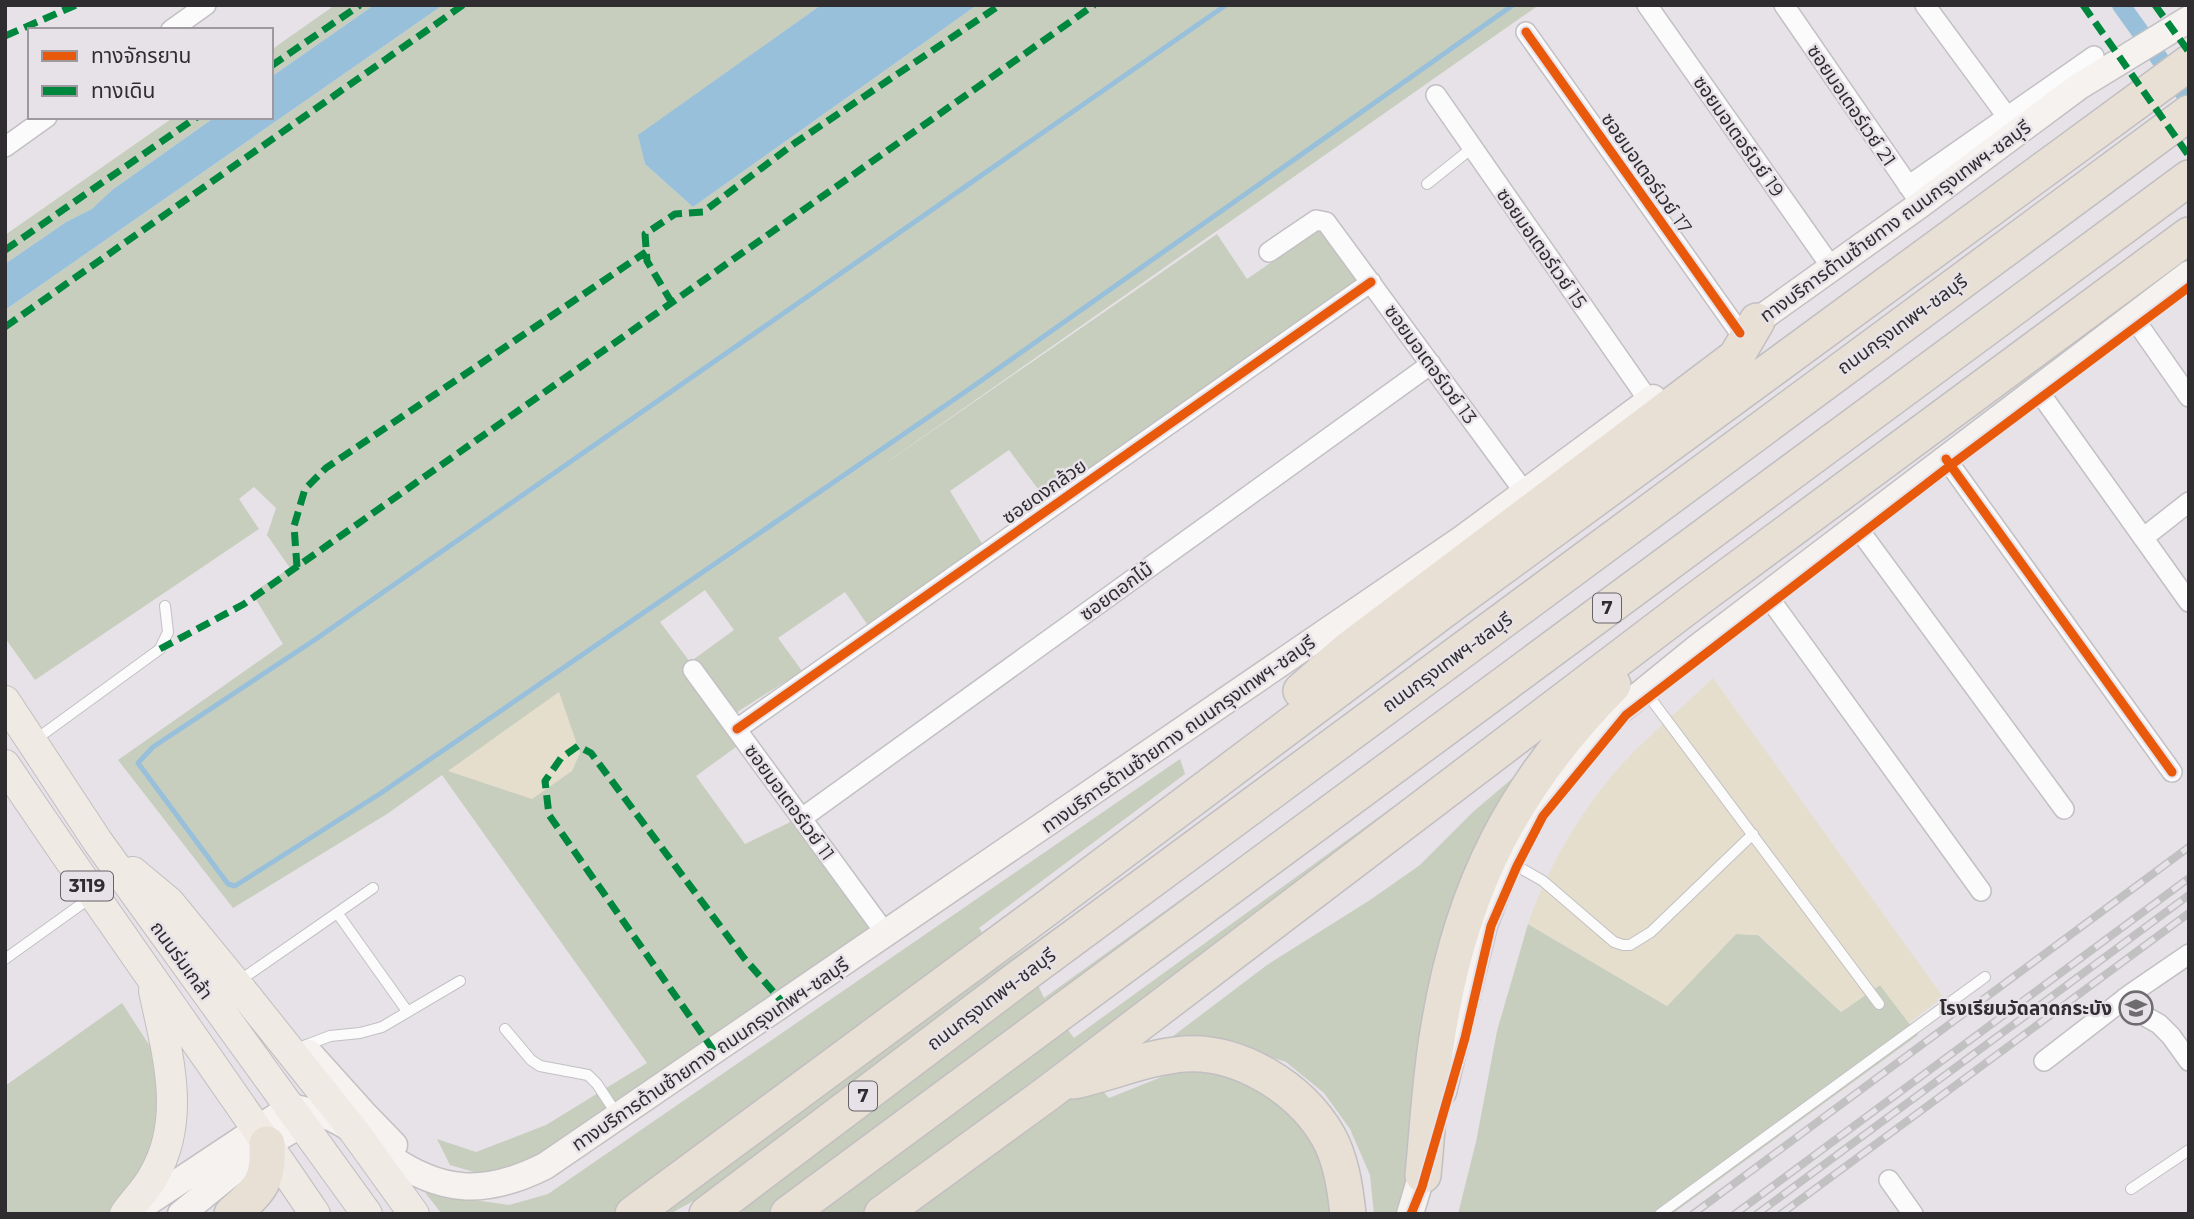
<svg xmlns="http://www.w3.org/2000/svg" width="2194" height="1219" viewBox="0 0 2194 1219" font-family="Montserrat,'Noto Sans Thai',sans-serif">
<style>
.green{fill:#c8cebe;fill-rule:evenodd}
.sand{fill:#e5decc}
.water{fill:#98c0da}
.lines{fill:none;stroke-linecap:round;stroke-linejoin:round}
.stream{stroke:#98c0da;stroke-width:5}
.canal{stroke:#98c0da;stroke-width:18}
.lane-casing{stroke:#c2c0c3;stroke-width:12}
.street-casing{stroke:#c2c0c3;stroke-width:22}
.secondary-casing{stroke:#c2c0c3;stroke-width:29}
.primary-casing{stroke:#c1bfc1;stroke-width:32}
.highway-casing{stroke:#c1bfc1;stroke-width:38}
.lane{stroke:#fbfbfb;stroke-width:10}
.street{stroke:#fbfbfb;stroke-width:19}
.secondary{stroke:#f5f2f0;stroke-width:26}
.primary{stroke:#efeae4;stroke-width:30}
.highway{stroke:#e8dfd5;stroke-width:35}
.rail-casing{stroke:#c2c1c2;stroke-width:8}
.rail{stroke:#e7e1e8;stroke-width:5;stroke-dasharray:16;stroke-linecap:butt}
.quiet{stroke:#00873e;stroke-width:7;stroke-dasharray:14 7;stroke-linecap:butt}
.cycleway-casing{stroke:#e7e1e8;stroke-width:13}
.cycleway{stroke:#e8590c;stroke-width:9}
.labels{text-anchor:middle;stroke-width:5;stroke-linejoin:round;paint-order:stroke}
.shield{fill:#e7e1e8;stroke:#666366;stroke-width:2}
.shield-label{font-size:18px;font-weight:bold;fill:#2f2d2f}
.street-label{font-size:19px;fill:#2f2d2f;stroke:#e7e1e8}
.poi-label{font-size:19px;font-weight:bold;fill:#2f2d2f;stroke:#e7e1e8;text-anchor:end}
</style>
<rect width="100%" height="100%" fill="#e6e2e7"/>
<path class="green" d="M 335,5 L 374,5 L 271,77 L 271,50 Z
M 443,5 L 821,5 L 639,135 L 645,164 L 693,207 L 977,5 L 1539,5 L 867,476 L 1217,234 L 1247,279 L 1321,228 L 1360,280 L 1047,501 L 1009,450 L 950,491 L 983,545 L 869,627 L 845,592 L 778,638 L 802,671 L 731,716 L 747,739 L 696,776 L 745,844 L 809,813 L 879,930 L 551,1155 L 484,1175 L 450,1165 L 437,1139 L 476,1152 L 546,1125 L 647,1063 L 442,775 L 387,814 L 233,908 L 118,760 L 283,644 L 252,593 L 290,568 L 267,535 L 276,508 L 254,487 L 239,499 L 259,529 L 35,680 L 5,638 L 5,310 ZM 705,590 L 734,630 L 690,662 L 660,622 Z
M 174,117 L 215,117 L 112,190 L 93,209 L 66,222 L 5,264 L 5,235 Z
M 1419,728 L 1050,1006 L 1074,1038 L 1394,806 L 1401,815 L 1074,1058 L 1109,1098 L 1164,1076 L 1207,1066 L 1236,1071 L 1313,1126 L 1342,1214 L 745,1214 L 720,1186 L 670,1214 L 442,1214 L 419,1185 L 461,1198 L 509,1205 L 548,1194 L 1180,759 L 1185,774 L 979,928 L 1003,964 L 1216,815 L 1027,962 L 1044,998 Z
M 1547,749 L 1403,1214 L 1374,1214 L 1370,1175 L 1350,1129 L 1324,1093 L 1286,1062 L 1247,1049 L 1152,1052 L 1267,965 L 1370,900 L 1420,865 L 1474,811 Z
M 1528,924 L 1667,1006 L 1736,934 L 1758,935 L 1841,1012 L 1880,985 L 1918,1035 L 1672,1214 L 1458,1214 L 1476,1142 L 1497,1031 Z
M 122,1003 L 161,1063 L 159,1134 L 123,1203 L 107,1214 L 5,1214 L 5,1086 Z"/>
<path class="sand" d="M 1713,678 L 1943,997 L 1909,1023 L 1880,985 L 1841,1012 L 1759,935 L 1736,934 L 1667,1006 L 1528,924 C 1547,869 1578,816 1616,771 C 1645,738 1681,709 1713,678 Z
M 559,692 L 580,753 L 572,771 L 532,799 L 448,771 Z"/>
<path class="water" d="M 374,5 L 443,5 L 5,310 L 5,264 L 66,222 L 92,209 L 112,190 L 215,117 L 271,117 L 271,77 Z
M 821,5 L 977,5 L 693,207 L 645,164 L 638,135 Z"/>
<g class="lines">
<path class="stream" d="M 1226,5 L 316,639 L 153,747 L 138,763 L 228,884 L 235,886 L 381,793 L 965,392 L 1513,5"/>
<path class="canal" d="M 2121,5 L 2189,100"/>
<defs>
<path id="lane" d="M 1427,184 L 1472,148
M 1645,691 L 1879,1004
M 35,740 L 160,649 L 168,632 L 165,606
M 1510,862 L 1543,881 L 1614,942 L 1623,945 L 1630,945 L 1651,932 L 1753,834
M 338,914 L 407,1011
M 5,959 L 90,898
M 239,981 L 373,888
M 505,1029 L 531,1060 L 540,1066 L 588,1075 L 597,1084 L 618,1116
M 304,1046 L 330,1036 L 360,1033 L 382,1027 L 460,981
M 2131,1189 L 2189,1150
M 1660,1214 L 1985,977"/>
<path id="street" d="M 1647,5 L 1832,268
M 1784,5 L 1921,204
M 1925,5 L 2014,126
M 171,30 L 206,5
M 1526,32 L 1740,333
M 1436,95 L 1649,401
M 5,147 L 47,117
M 1908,186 L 2094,56
M 1269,252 L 1316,220 L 1326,222 L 1525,493
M 2133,317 L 2189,397
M 2037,389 L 2189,602
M 1946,459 L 2172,772
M 1857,527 L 2064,809
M 2143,538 L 2189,502
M 1767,595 L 1981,891
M 693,670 L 886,934
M 737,729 L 1371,282
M 802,818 L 1431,364
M 2125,998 L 2136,1011 L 2159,1024 L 2171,1036 L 2189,1061
M 2044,1061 L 2132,993 L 2189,954
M 1889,1180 L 1913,1214"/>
<path id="secondary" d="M 1743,331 L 1921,204 L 2078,87 L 2189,19
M 309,1053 L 363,1113 L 394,1145
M 1443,1092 L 1484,925 L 1508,864 L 1537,810 L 1562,773 L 1590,739 L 1617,713 L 1697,648 L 2189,274
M 130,1214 L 291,1107 C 302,1110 316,1112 327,1116 C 348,1124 367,1141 385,1154 C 441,1194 485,1196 545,1166 L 1462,539 L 1653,398
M 181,1214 L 267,1144 L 302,1124
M 1410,1214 L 1427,1157"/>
<path id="primary" d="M 5,701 L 98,842 L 367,1214
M 5,765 C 106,916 213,1063 315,1214
M 133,872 L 169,902 L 247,997 L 354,1131 L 414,1214
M 125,1214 C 134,1201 147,1189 154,1175 C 187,1118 167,1052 154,991"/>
<path id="highway" d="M 1301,691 L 1348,650 L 1736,357 L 1757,321
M 1074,1081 C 1111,1073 1147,1057 1184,1054 C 1240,1050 1301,1089 1328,1136 C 1341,1159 1345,1187 1348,1214
M 1423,1175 C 1428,1126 1430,1075 1439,1026 C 1462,887 1514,785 1613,685
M 232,1214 C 260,1189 269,1183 267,1144
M 633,1214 L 1043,911 L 1445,609 L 2189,63
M 707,1214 L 1019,978 L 2189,113
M 788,1214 L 2189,178
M 882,1214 L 1048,1093 L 1696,600 L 2189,235"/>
</defs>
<use href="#lane" class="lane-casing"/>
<use href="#street" class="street-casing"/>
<use href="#secondary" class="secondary-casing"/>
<use href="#primary" class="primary-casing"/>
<use href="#highway" class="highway-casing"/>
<use href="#lane" class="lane"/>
<use href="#street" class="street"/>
<use href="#secondary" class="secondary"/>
<use href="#primary" class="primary"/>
<use href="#highway" class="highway"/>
<defs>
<path id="rail" d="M 1693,1214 L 2189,847
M 1735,1214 L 2189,878
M 1757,1214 L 2189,895
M 1781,1214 L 2189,913"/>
</defs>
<use href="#rail" class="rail-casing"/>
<use href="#rail" class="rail"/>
<path class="quiet" d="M 2083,5 L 2189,156
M 2155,5 L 2189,52
M 5,36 L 76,5
M 271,66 L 360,5
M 5,250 L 197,117
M 672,303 L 647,261 L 645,234 L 675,214 L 703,212 L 795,143 L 1000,5
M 5,327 L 463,5
M 297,567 L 294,526 L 305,489 L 326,468 L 646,252
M 160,649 L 244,604 L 1094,5
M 714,1051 L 549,815 L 545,781 L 561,758 L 578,746 L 591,753 L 744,958 L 784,1004"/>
<defs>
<path id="cycleway" d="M 1526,32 L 1740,333
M 1946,459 L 2172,772
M 737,729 L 1371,282
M 1411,1214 L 1422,1187 L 1465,1038 L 1491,926 L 1517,866 L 1543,816 L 1626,715 L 1951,465 L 2189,287"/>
</defs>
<use href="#cycleway" class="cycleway-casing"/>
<use href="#cycleway" class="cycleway"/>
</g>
<defs>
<symbol id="school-ring" viewBox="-11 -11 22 22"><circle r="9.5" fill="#e7e1e8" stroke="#6f6c6f" stroke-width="1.5"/><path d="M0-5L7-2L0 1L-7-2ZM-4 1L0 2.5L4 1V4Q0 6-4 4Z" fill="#6f6c6f"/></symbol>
</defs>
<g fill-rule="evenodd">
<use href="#school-ring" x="2117" y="989" width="38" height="38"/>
</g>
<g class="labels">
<g class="shield">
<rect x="1593" y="593.5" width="28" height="29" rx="5"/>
<rect x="61" y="871.5" width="52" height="29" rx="5"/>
<rect x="849" y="1081.5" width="28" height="29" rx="5"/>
</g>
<g class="shield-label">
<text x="1607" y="614">7</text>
<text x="87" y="892">3119</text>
<text x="863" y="1102">7</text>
</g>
<g class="street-label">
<text transform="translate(1852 105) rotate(56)" y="7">ซอยมอเตอร์เวย์ 21</text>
<text transform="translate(1739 136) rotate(55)" y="7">ซอยมอเตอร์เวย์ 19</text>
<text transform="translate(1647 173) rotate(55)" y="7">ซอยมอเตอร์เวย์ 17</text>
<text transform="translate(1895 221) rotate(-36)" y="7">ทางบริการด้านซ้ายทาง ถนนกรุงเทพฯ-ชลบุรี</text>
<text transform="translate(1542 248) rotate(55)" y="7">ซอยมอเตอร์เวย์ 15</text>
<text transform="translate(1902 324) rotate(-36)" y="7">ถนนกรุงเทพฯ-ชลบุรี</text>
<text transform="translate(1431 364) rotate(54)" y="7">ซอยมอเตอร์เวย์ 13</text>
<text transform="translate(1044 491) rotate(-35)" y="7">ซอยดงกล้วย</text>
<text transform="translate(1116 591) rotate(-36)" y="7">ซอยดอกไม้</text>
<text transform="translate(1447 662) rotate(-36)" y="7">ถนนกรุงเทพฯ-ชลบุรี</text>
<text transform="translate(1178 734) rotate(-35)" y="7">ทางบริการด้านซ้ายทาง ถนนกรุงเทพฯ-ชลบุรี</text>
<text transform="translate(790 802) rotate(54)" y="7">ซอยมอเตอร์เวย์ 11</text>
<text transform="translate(182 960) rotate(54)" y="7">ถนนร่มเกล้า</text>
<text transform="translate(991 999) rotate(-37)" y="7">ถนนกรุงเทพฯ-ชลบุรี</text>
<text transform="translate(710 1054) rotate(-34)" y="7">ทางบริการด้านซ้ายทาง ถนนกรุงเทพฯ-ชลบุรี</text>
</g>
<g class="poi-label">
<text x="2112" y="1015">โรงเรียนวัดลาดกระบัง</text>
</g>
</g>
<rect width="2194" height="1219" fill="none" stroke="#2f2d2f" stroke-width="14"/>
<rect x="28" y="28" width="245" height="91" fill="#e7e1e8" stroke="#9d999e" stroke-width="2"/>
<rect x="42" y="51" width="35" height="10" fill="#e8590c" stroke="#9d999e" stroke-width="2"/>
<text x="91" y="63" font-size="21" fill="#2f2d2f">ทางจักรยาน</text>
<rect x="42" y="86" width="35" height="10" fill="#00873e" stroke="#9d999e" stroke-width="2"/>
<text x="91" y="98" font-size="21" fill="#2f2d2f">ทางเดิน</text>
</svg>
